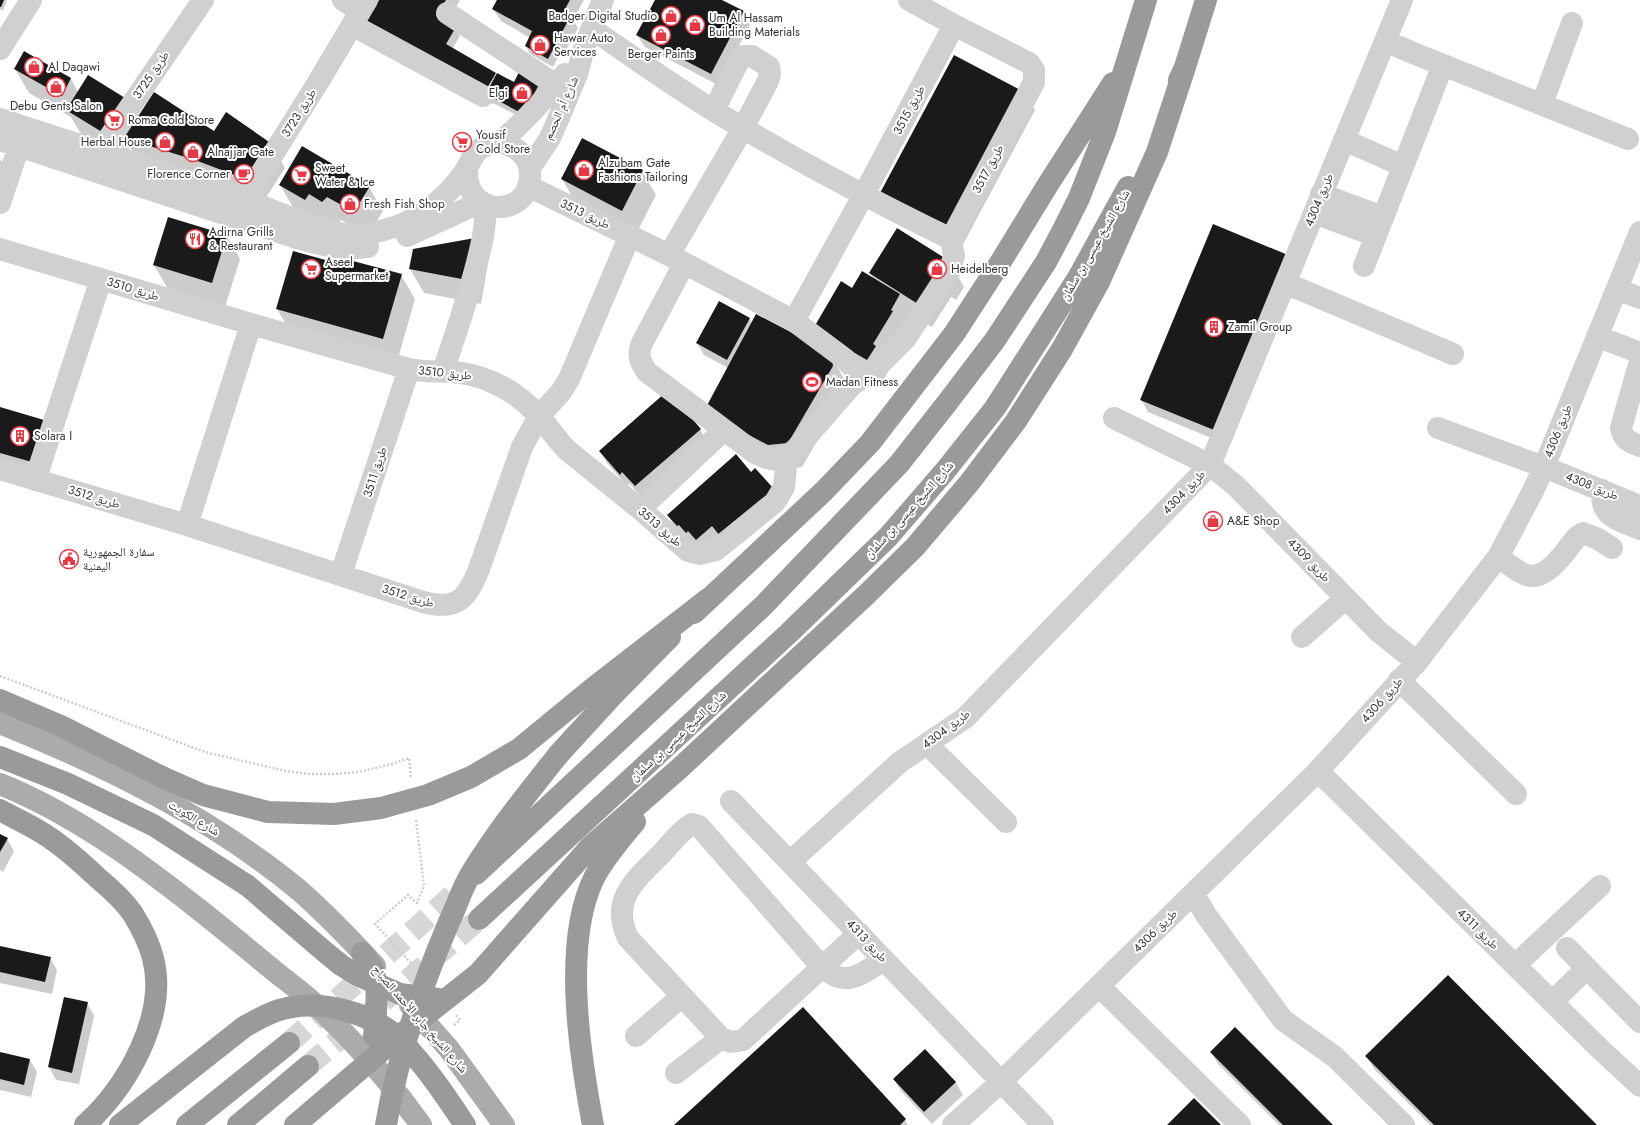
<svg xmlns="http://www.w3.org/2000/svg" width="1640" height="1125" viewBox="0 0 1640 1125" font-family="Jost,'Noto Naskh Arabic',sans-serif">
<style>
.shadow{fill:#0003}
.building{fill:#1a1a1a}
.lines{fill:none;stroke-linecap:round;stroke-linejoin:round}
.highway-tunnel{stroke:#d6d6d6;stroke-width:22;stroke-dasharray:22 11;stroke-linecap:butt}
.path{stroke:#cdcdcd;stroke-width:2.5;stroke-dasharray:2 2;stroke-linecap:butt}
.minor{stroke:#d0d0d0;stroke-width:22}
.major{stroke:#ababab;stroke-width:22}
.highway{stroke:#9a9a9a;stroke-width:22}
.highway-bridge{stroke:#9a9a9a;stroke-width:22}
.labels{text-anchor:middle;stroke-width:4;stroke-linejoin:round;paint-order:stroke}
.poi-label{font-size:12px;fill:#333;stroke:#fff;text-anchor:start}
.street-label{font-size:12px;fill:#333;stroke:#fff}
</style>
<rect width="100%" height="100%" fill="#fff"/>
<path class="shadow" d="M 0,0 L 7,0 L 3,11 L 0,9 Z
M 380,0 L 460,0 L 447,23 L 455,28 L 460,36 L 452,49 L 495,74 L 496,77 L 514,83 L 520,72 L 545,90 L 528,121 L 493,103 L 492,104 L 374,36 Z
M 495,0 L 584,0 L 573,20 L 578,28 L 563,56 L 560,54 L 553,67 L 530,54 L 526,46 L 530,38 L 501,21 L 493,9 L 498,1 Z
M 656,0 L 720,0 L 743,12 L 750,25 L 718,85 L 645,47 L 637,35 Z
M 24,53 L 71,79 L 78,92 L 129,101 L 139,117 L 272,144 L 285,168 L 262,204 L 139,162 L 130,147 L 126,154 L 116,155 L 81,134 L 71,117 L 29,93 L 15,69 Z
M 1025,94 L 1035,110 L 962,246 L 891,209 Z
M 0,159 L 11,178 L 0,204 Z
M 642,171 L 656,195 L 636,234 L 576,203 L 562,179 Z
M 280,185 L 369,187 L 383,211 L 368,236 L 341,220 L 336,226 L 294,209 Z
M 226,235 L 240,259 L 225,307 L 168,289 L 154,265 Z
M 475,239 L 488,263 L 481,304 L 424,293 L 410,269 Z
M 951,263 L 964,287 L 956,300 L 951,297 L 932,327 L 911,314 L 889,370 L 881,384 L 831,355 L 844,379 L 846,391 L 802,467 L 783,469 L 719,435 L 728,368 L 704,355 L 697,343 L 749,319 L 752,323 L 828,353 L 853,289 L 874,280 L 870,273 Z
M 352,268 L 401,275 L 415,299 L 397,362 L 291,333 L 277,309 Z
M 1294,268 L 1221,442 L 1148,412 L 1141,399 Z
M 0,408 L 58,445 L 45,486 L 0,473 Z
M 700,429 L 707,442 L 642,498 L 630,484 L 627,486 L 607,463 L 600,451 Z
M 751,473 L 773,490 L 704,552 L 675,527 L 668,515 Z
M 0,835 L 7,839 L 14,851 L 3,872 L 0,870 Z
M 0,947 L 50,958 L 57,970 L 52,994 L 0,983 Z
M 87,1003 L 94,1016 L 79,1084 L 56,1080 L 49,1067 Z
M 803,1008 L 905,1120 L 908,1125 L 676,1125 Z
M 925,1050 L 956,1083 L 963,1095 L 932,1124 L 901,1091 L 894,1079 Z
M 1211,1052 L 1332,1125 L 1279,1125 L 1218,1064 Z
M 0,1053 L 30,1060 L 37,1072 L 31,1097 L 0,1090 Z
M 1367,1057 L 1596,1125 L 1430,1125 L 1374,1069 Z"/>
<path class="building" d="M 0,0 L 4,0 L 1,7 L 0,7 Z
M 379,0 L 446,0 L 436,16 L 456,27 L 446,44 L 496,73 L 484,93 L 365,24 Z
M 497,0 L 570,0 L 564,11 L 571,15 L 548,59 L 525,46 L 532,31 L 492,9 Z
M 655,0 L 722,0 L 744,11 L 711,74 L 636,35 Z
M 24,51 L 71,78 L 62,96 L 14,69 Z
M 954,55 L 1026,93 L 953,231 L 880,193 Z
M 520,70 L 541,81 L 523,114 L 486,94 L 497,73 L 514,82 Z
M 88,75 L 130,101 L 102,132 L 66,110 Z
M 154,92 L 214,131 L 226,112 L 272,144 L 248,180 L 195,160 L 124,138 Z
M 582,138 L 643,170 L 622,211 L 561,179 Z
M 302,146 L 370,186 L 354,212 L 327,197 L 322,202 L 309,194 L 305,200 L 279,185 Z
M 168,217 L 227,235 L 212,283 L 153,265 Z
M 1213,224 L 1288,255 L 1214,430 L 1140,400 Z
M 897,228 L 951,262 L 918,304 L 869,273 Z
M 475,238 L 467,280 L 409,269 L 413,249 Z
M 293,251 L 351,267 L 353,261 L 402,274 L 383,339 L 276,309 Z
M 862,271 L 900,294 L 891,310 L 893,311 L 873,344 L 876,346 L 867,360 L 813,329 L 841,281 L 852,288 Z
M 719,301 L 750,318 L 727,360 L 696,343 Z
M 756,314 L 831,353 L 833,366 L 788,443 L 768,445 L 704,411 Z
M 665,393 L 681,406 L 701,429 L 635,486 L 622,472 L 620,475 L 599,451 Z
M 0,407 L 44,420 L 32,462 L 0,453 Z
M 736,454 L 751,472 L 755,468 L 774,489 L 720,536 L 712,526 L 696,540 L 688,531 L 686,533 L 679,525 L 677,526 L 667,515 Z
M 0,834 L 8,838 L 0,852 Z
M 0,946 L 51,957 L 45,982 L 0,972 Z
M 1448,975 L 1597,1125 L 1434,1125 L 1365,1056 Z
M 64,997 L 88,1002 L 72,1073 L 48,1067 Z
M 803,1007 L 906,1119 L 900,1125 L 674,1125 Z
M 1235,1027 L 1333,1125 L 1283,1125 L 1210,1052 Z
M 925,1049 L 956,1082 L 924,1112 L 893,1079 Z
M 0,1052 L 30,1059 L 24,1085 L 0,1079 Z
M 1194,1098 L 1221,1125 L 1167,1125 Z"/>
<g class="lines">
<path class="highway-tunnel" d="M 289,1043 L 455,893
M 308,1066 L 479,919"/>
<path class="path" d="M 0,676 L 205,752 L 286,771 L 310,774 L 334,774 L 358,772 L 392,764 L 409,758 L 411,779
M 411,963 L 375,924 L 408,895 L 417,903 L 424,886 L 416,820
M 454,1025 L 460,1020 L 456,1015"/>
<path class="minor" d="M 343,0 L 360,11
M 447,13 L 556,85
M 352,25 L 483,96
M 592,29 C 633,57 673,86 716,112 C 792,158 871,200 951,239
M 1385,41 L 1418,55 L 1628,139
M 0,49 L 31,0
M 1542,104 L 1572,23
M 0,119 C 79,145 158,170 237,197 C 273,209 307,227 345,234 C 356,236 369,234 380,231 C 414,224 443,202 463,174 C 470,165 471,155 481,148 C 503,134 532,152 530,178 C 527,218 465,218 467,169
M 0,140 L 297,238 C 321,245 343,251 368,247
M 1344,140 L 1403,166
M 499,143 C 524,122 545,99 565,74
M 100,151 L 203,0
M 530,168 L 550,138 L 560,115 L 577,74 L 585,45 L 603,0
M 528,186 L 669,255 L 794,321 L 845,359 L 853,368 L 860,379
M 1321,194 L 1383,217
M 245,199 L 317,84 L 367,0
M 0,203 L 23,134
M 1314,213 L 1376,236
M 407,236 L 481,202
M 0,249 L 251,324 L 409,369 C 427,373 444,370 461,373 C 490,377 518,393 538,415 C 548,426 556,439 567,450 L 640,509 L 688,551 L 699,554 L 716,550 L 775,502 L 784,487 L 787,457
M 669,255 L 743,128 L 768,81 L 770,73 L 769,67 L 752,56 L 744,56 L 738,62 L 714,110
M 684,264 L 642,343 C 637,355 640,362 647,372 L 755,453 C 774,461 778,464 796,449 L 852,385 L 878,366 L 906,338 L 949,272 L 954,256 L 951,239 L 1034,82 L 1034,70 L 1029,63 L 954,25 L 909,0
M 1364,266 L 1439,75
M 1285,283 L 1453,354
M 1617,289 L 1640,298
M 794,321 L 863,196 L 954,25
M 1597,336 L 1640,353
M 1640,361 L 1621,428 C 1623,440 1630,442 1640,446
M 443,371 C 454,339 465,307 474,274 C 480,251 487,227 485,204
M 1114,418 L 1210,465 L 1236,486 L 1379,632 L 1417,662
M 1438,428 L 1544,467 L 1640,506
M 0,469 L 187,525 L 423,602 C 457,611 467,599 479,569 L 522,447 L 539,416 L 561,392 L 569,379 L 630,235
M 35,480 L 101,279
M 1602,490 C 1600,518 1619,520 1640,529
M 640,509 L 724,430
M 187,525 L 251,324
M 1498,557 C 1506,562 1514,569 1522,573 C 1545,586 1565,551 1577,537 L 1583,533 L 1598,539 L 1612,548
M 341,574 L 409,369
M 1302,637 L 1346,598
M 1399,680 L 1516,794
M 927,744 L 1006,822
M 1318,771 L 1599,1048 L 1640,1086
M 731,801 L 1043,1125
M 791,861 L 900,762 L 965,718 L 1210,465 L 1402,0
M 1194,894 L 1206,915 L 1283,1020 L 1335,1057 L 1404,1125
M 859,933 L 743,1040 L 731,1042 L 721,1038 L 628,938 C 609,898 638,878 663,852 C 672,842 681,830 692,824 L 699,826 L 822,967 C 846,989 861,974 884,960
M 1567,948 L 1640,1022
M 1515,965 L 1600,886
M 1099,986 L 1240,1125
M 1552,1002 L 1587,968
M 636,1036 L 682,996
M 676,1073 L 721,1038
M 953,1125 L 1001,1082 L 1318,771 L 1417,662 L 1498,557 L 1533,491 L 1544,467 L 1640,232"/>
<path class="major" d="M 0,723 C 106,766 211,817 300,891 C 326,914 351,940 375,966
M 0,784 C 72,813 136,860 197,908 C 224,929 251,952 278,974 C 292,985 306,995 318,1007 C 356,1043 391,1083 421,1125
M 410,1005 L 449,1049 L 504,1125"/>
<path class="highway" d="M 1179,80 L 1185,67 L 1206,0
M 694,613 L 824,491 L 870,443 L 954,334 L 1000,263 L 1047,186 L 1113,83
M 0,700 L 61,726 L 162,777
M 558,755 L 612,696 L 670,637
M 0,757 L 68,784 L 153,825 L 248,886 L 325,952 L 341,965 L 357,975 L 400,994 L 438,999
M 0,810 C 16,819 35,827 50,838 C 68,850 84,865 99,879 C 111,889 124,901 133,914 C 141,927 149,943 153,958 C 168,1016 127,1087 85,1125
M 476,874 L 764,605 L 899,464 L 947,403 L 995,340 L 1046,262 L 1063,230 L 1079,198 L 1105,132 L 1146,0
M 479,919 L 789,633 L 888,537 L 945,471 L 995,408 L 1078,278 L 1128,187
M 362,953 C 366,958 370,963 373,969 C 379,985 376,1018 374,1036
M 120,1125 L 244,1027 C 257,1020 269,1012 283,1009 C 320,999 367,1012 397,1036 C 403,1041 408,1048 413,1054 C 433,1076 449,1101 465,1125
M 187,1125 L 289,1043
M 238,1125 L 308,1066
M 295,1125 L 398,1037 L 478,974 L 590,847 L 681,767 L 866,595 L 915,547 L 970,482 L 1016,421 L 1062,349 L 1099,282 L 1157,152 L 1185,67
M 593,1125 C 580,1056 562,943 594,878 C 604,858 621,839 635,822"/>
<path class="highway-bridge" d="M 162,777 L 203,795 L 268,812 L 334,814 L 381,808 L 428,795 L 471,777 L 519,749 L 592,689 L 708,599
M 386,1125 C 398,1054 421,988 449,922 C 457,906 462,887 472,872 C 497,831 528,793 558,755"/>
</g>
<defs>
<symbol id="shop-ring" viewBox="-11 -11 22 22"><circle r="9.5" fill="#fff" stroke="#e63946" stroke-width="1.5"/><path d="M-5-2.5h2.3a2.7 3.5 0 0 1 5.4 0H5L5.5 6h-11ZM-1.5-2.5h3a1.5 2.3 0 0 0-3 0Z" fill="#e63946"/></symbol>
<symbol id="supermarket-ring" viewBox="-11 -11 22 22"><circle r="9.5" fill="#fff" stroke="#e63946" stroke-width="1.5"/><path d="M-6-5.5h2.5l.6 2H6L4.5 2H-2.5L-4.4-4H-6ZM-1.5 3.2a1.3 1.3 0 1 0 .1 0ZM3 3.2a1.3 1.3 0 1 0 .1 0Z" fill="#e63946"/></symbol>
<symbol id="cafe-ring" viewBox="-11 -11 22 22"><circle r="9.5" fill="#fff" stroke="#e63946" stroke-width="1.5"/><path d="M-5.5-4.5H6V0H3Q3 3.5 0 3.5H-2.5Q-5.5 3.5-5.5 0ZM3-3.2v2h1.7v-2ZM-6 4.5H4V6H-6Z" fill="#e63946"/></symbol>
<symbol id="restaurant-ring" viewBox="-11 -11 22 22"><circle r="9.5" fill="#fff" stroke="#e63946" stroke-width="1.5"/><path d="M-5-6h1v4h1v-4h1v4h1v-4h1v5L-1.5 .5V6h-2V.5L-5-1ZM5-6V6H3V1.5H1.5Q1.5-4 5-6Z" fill="#e63946"/></symbol>
<symbol id="building-ring" viewBox="-11 -11 22 22"><circle r="9.5" fill="#fff" stroke="#e63946" stroke-width="1.5"/><path d="M-4-6H4V6H1V3H-1V6H-4ZM-2.5-4.3h1.7v1.8h-1.7ZM.8-4.3h1.7v1.8H.8ZM-2.5-1h1.7V.8h-1.7ZM.8-1h1.7V.8H.8Z" fill="#e63946"/></symbol>
<symbol id="stadium-ring" viewBox="-11 -11 22 22"><circle r="9.5" fill="#fff" stroke="#e63946" stroke-width="1.5"/><path d="M0-5a6.5 5 0 1 0 0 10a6.5 5 0 1 0 0-10ZM-3.5-1.8h7v3.6h-7Z" fill="#e63946"/></symbol>
<symbol id="civic-ring" viewBox="-11 -11 22 22"><circle r="9.5" fill="#fff" stroke="#e63946" stroke-width="1.5"/><path d="M-.6-6.5H3V-4.5H.6V-3L4-1V1h2V6H-6V1h2V-1L-.6-3ZM-1.2 2.5V6h2.4V2.5Z" fill="#e63946"/></symbol>
</defs>
<g fill-rule="evenodd">
<use href="#shop-ring" x="660" y="5" width="22" height="22"/>
<use href="#shop-ring" x="684" y="14" width="22" height="22"/>
<use href="#shop-ring" x="650" y="24" width="22" height="22"/>
<use href="#shop-ring" x="529" y="34" width="22" height="22"/>
<use href="#shop-ring" x="23" y="56" width="22" height="22"/>
<use href="#shop-ring" x="45" y="76" width="22" height="22"/>
<use href="#shop-ring" x="511" y="82" width="22" height="22"/>
<use href="#supermarket-ring" x="103" y="109" width="22" height="22"/>
<use href="#shop-ring" x="154" y="131" width="22" height="22"/>
<use href="#supermarket-ring" x="451" y="131" width="22" height="22"/>
<use href="#shop-ring" x="182" y="141" width="22" height="22"/>
<use href="#shop-ring" x="573" y="159" width="22" height="22"/>
<use href="#cafe-ring" x="233" y="163" width="22" height="22"/>
<use href="#supermarket-ring" x="290" y="164" width="22" height="22"/>
<use href="#shop-ring" x="339" y="193" width="22" height="22"/>
<use href="#restaurant-ring" x="184" y="228" width="22" height="22"/>
<use href="#supermarket-ring" x="300" y="258" width="22" height="22"/>
<use href="#shop-ring" x="926" y="258" width="22" height="22"/>
<use href="#building-ring" x="1203" y="316" width="22" height="22"/>
<use href="#stadium-ring" x="801" y="371" width="22" height="22"/>
<use href="#building-ring" x="9" y="425" width="22" height="22"/>
<use href="#shop-ring" x="1202" y="510" width="22" height="22"/>
<use href="#civic-ring" x="58" y="548" width="22" height="22"/>
</g>
<g class="labels">
<g class="poi-label">
<text x="657" y="20" text-anchor="end">Badger Digital Studio</text>
<text x="709" y="22">Um Al Hassam<tspan x="709" dy="14">Building Materials</tspan></text>
<text x="554" y="42">Hawar Auto<tspan x="554" dy="14">Services</tspan></text>
<text x="661" y="58" text-anchor="middle">Berger Paints</text>
<text x="48" y="71">Al Daqawi</text>
<text x="508" y="97" text-anchor="end">Elgi</text>
<text x="56" y="110" text-anchor="middle">Debu Gents Salon</text>
<text x="128" y="124">Roma Cold Store</text>
<text x="476" y="139">Yousif<tspan x="476" dy="14">Cold Store</tspan></text>
<text x="151" y="146" text-anchor="end">Herbal House</text>
<text x="207" y="156">Alnajjar Gate</text>
<text x="598" y="167">Alzubam Gate<tspan x="598" dy="14">Fashions Tailoring</tspan></text>
<text x="315" y="172">Sweet<tspan x="315" dy="14">Water &amp; Ice</tspan></text>
<text x="230" y="178" text-anchor="end">Florence Corner</text>
<text x="364" y="208">Fresh Fish Shop</text>
<text x="209" y="236">Adirna Grills<tspan x="209" dy="14">&amp; Restaurant</tspan></text>
<text x="325" y="266">Aseel<tspan x="325" dy="14">Supermarket</tspan></text>
<text x="951" y="273">Heidelberg</text>
<text x="1228" y="331">Zamil Group</text>
<text x="826" y="386">Madan Fitness</text>
<text x="34" y="440">Solara I</text>
<text x="1227" y="525">A&amp;E Shop</text>
<text x="83" y="556">سفارة الجمهورية<tspan x="83" dy="14">اليمنية</tspan></text>
</g>
<g class="street-label">
<text transform="translate(151 75) rotate(-56)" y="4">طريق 3725</text>
<text transform="translate(561 108) rotate(-66)" y="4">شارع أم الحصم</text>
<text transform="translate(909 110) rotate(-62)" y="4">طريق 3515</text>
<text transform="translate(299 113) rotate(-58)" y="4">طريق 3723</text>
<text transform="translate(988 169) rotate(-62)" y="4">طريق 3517</text>
<text transform="translate(1319 200) rotate(-67)" y="4">طريق 4304</text>
<text transform="translate(585 214) rotate(26)" y="4">طريق 3513</text>
<text transform="translate(1095 245) rotate(-60)" y="4">شارع الشيخ عيسى بن سلمان</text>
<text transform="translate(133 289) rotate(17)" y="4">طريق 3510</text>
<text transform="translate(445 373) rotate(6)" y="4">طريق 3510</text>
<text transform="translate(1558 431) rotate(-68)" y="4">طريق 4306</text>
<text transform="translate(375 472) rotate(-72)" y="4">طريق 3511</text>
<text transform="translate(1592 486) rotate(22)" y="4">طريق 4308</text>
<text transform="translate(1184 492) rotate(-46)" y="4">طريق 4304</text>
<text transform="translate(94 497) rotate(17)" y="4">طريق 3512</text>
<text transform="translate(909 510) rotate(-48)" y="4">شارع الشيخ عيسى بن سلمان</text>
<text transform="translate(660 527) rotate(41)" y="4">طريق 3513</text>
<text transform="translate(1309 560) rotate(46)" y="4">طريق 4309</text>
<text transform="translate(408 596) rotate(17)" y="4">طريق 3512</text>
<text transform="translate(1382 700) rotate(-48)" y="4">طريق 4306</text>
<text transform="translate(946 729) rotate(-37)" y="4">طريق 4304</text>
<text transform="translate(678 736) rotate(-43)" y="4">شارع الشيخ عيسى بن سلمان</text>
<text transform="translate(194 818) rotate(31)" y="4">شارع الكويت</text>
<text transform="translate(1478 929) rotate(45)" y="4">طريق 4311</text>
<text transform="translate(1155 931) rotate(-44)" y="4">طريق 4306</text>
<text transform="translate(867 941) rotate(47)" y="4">طريق 4313</text>
<text transform="translate(420 1019) rotate(49)" y="4">شارع الشيخ جابر الأحمد الصباح</text>
</g>
</g>
</svg>
